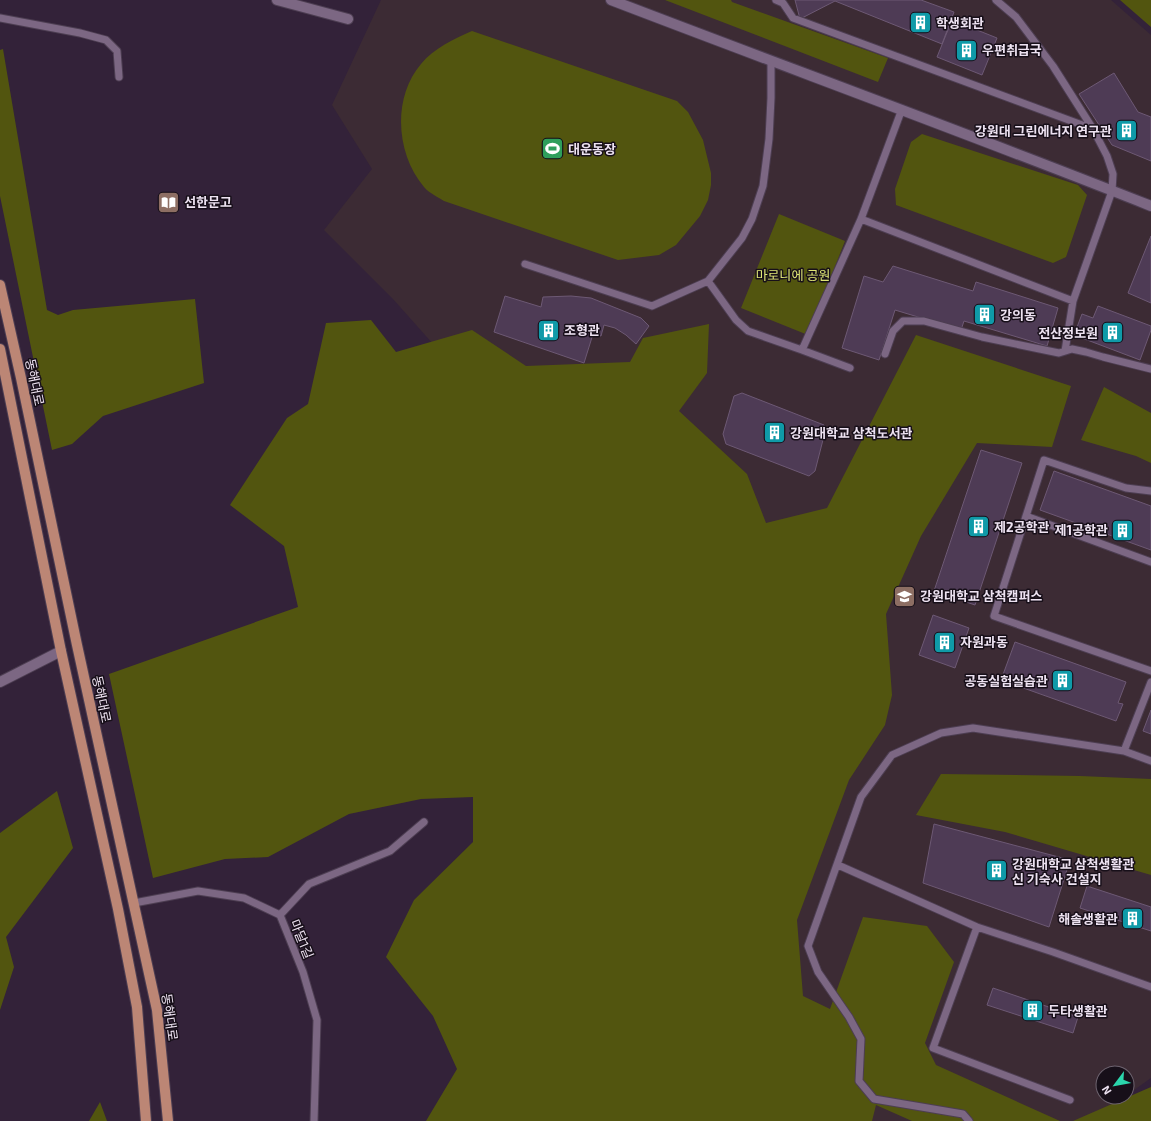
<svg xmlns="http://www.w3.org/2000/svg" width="1151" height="1121" viewBox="0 0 1151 1121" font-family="'Exo 2','Noto Sans KR',sans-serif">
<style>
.education{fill:#3c2b34}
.green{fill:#52550f}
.building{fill:#4e3b55;stroke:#6d5974}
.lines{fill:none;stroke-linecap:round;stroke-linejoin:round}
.service-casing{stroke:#4d3e52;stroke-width:9}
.minor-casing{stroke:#4d3e52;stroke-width:12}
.tertiary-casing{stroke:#4d3e52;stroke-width:12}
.primary-casing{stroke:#4d3e52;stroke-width:12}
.service{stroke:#7c6783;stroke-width:7}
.minor{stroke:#7c6783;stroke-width:10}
.tertiary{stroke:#7c6783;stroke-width:10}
.primary{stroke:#bc8675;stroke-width:10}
.labels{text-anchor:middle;stroke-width:3;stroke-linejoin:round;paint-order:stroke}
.poi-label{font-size:13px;font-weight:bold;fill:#ede2f1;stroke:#170f19;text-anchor:start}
.park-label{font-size:13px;fill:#dfe676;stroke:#170f19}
.street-label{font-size:13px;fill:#ede2f1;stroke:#170f19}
</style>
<rect width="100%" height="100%" fill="#332239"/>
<path class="education" d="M 381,0 L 1111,0 L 1151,35 L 1151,1078 L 1127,1095 L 1127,1073 L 1103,1073 L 1103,1097 L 1124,1097 L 1090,1121 L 851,1121 L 506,426 L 393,299 L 324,230 L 372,169 L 332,105 Z"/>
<path class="green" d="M 665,0 L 731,0 L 732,2 L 888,58 L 878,82 Z
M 1120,0 L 1151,0 L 1151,27 Z
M 472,31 L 677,101 L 688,112 L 703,140 L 711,173 L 711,185 L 708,200 L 700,216 L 676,245 L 659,255 L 618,260 L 444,201 C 438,197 429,193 424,187 C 396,154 392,98 421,64 C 434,48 454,39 472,31 Z
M 3,49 L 47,310 L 58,315 L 73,310 L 195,299 L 204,383 L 103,416 L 72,444 L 52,450 L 0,196 L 0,50 Z
M 922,134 L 1078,185 L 1087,195 L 1066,257 L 1053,263 L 896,205 L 895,189 L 911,142 Z
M 779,214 L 845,241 L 808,335 L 741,308 Z
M 371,320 L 396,352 L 472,330 L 526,366 L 630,362 L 643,338 L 709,324 L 707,373 L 679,411 L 747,474 L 766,523 L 827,508 L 916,335 L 1071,386 L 1052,447 L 977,443 L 921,536 L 886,614 L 892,695 L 885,725 L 849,780 L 797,920 L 803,996 L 830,1009 L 863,917 L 927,926 L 954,962 L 925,1043 L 936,1065 L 1060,1121 L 912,1121 L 876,1105 L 872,1121 L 426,1121 L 457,1069 L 433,1016 L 386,957 L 414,900 L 473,842 L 473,797 L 421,799 L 349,814 L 268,857 L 225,859 L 153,878 L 109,674 L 298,607 L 284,546 L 230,505 L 287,418 L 308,404 L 326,323 Z
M 1104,387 L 1151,413 L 1151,463 L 1136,456 L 1081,440 Z
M 941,774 L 1080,776 L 1151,779 L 1151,875 L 1005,832 L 916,815 Z
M 57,791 L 73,848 L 6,937 L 14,967 L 0,1010 L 0,833 Z
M 1151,1087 L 1151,1121 L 1073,1121 Z
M 100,1102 L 107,1121 L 89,1121 Z"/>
<path class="building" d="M 795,0 L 921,0 L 954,12 L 942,44 L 835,1 L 800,19 Z
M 952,20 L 997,38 L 982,75 L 937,57 Z
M 1114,73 L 1138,112 L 1151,117 L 1151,161 L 1112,145 L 1079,94 Z
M 1151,236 L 1151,303 L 1128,293 Z
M 893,266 L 973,291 L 976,282 L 1058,308 L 1047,346 L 964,321 L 961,330 L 895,310 L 879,360 L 842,348 L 864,276 L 883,282 Z
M 505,296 L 541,307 L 543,297 L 571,296 L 591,298 L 641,318 L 649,326 L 636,344 L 626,335 L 615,328 L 604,325 L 601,336 L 593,334 L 584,363 L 494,332 Z
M 1098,306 L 1151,326 L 1151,330 L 1140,360 L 1074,335 L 1082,314 L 1093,318 Z
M 742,393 L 824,425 L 825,432 L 815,471 L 809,476 L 726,444 L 723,434 L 734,396 Z
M 981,450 L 1022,463 L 975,605 L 934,591 Z
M 1054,471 L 1151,506 L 1151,550 L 1040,510 Z
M 933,615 L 969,628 L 955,668 L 919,655 Z
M 1015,642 L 1126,682 L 1118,703 L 1123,704 L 1116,721 L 1001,680 Z
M 1151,710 L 1151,734 L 1143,731 Z
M 934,824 L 1070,860 L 1049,927 L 923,883 Z
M 1087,886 L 1151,907 L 1151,931 L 1080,908 Z
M 993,988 L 1078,1017 L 1073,1033 L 987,1005 Z"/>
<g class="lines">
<defs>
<path id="service" d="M 776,0 L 783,3 L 793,18 L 1093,129
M 0,18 L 80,33 L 106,40 L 117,51 L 119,77
M 861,219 L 1073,301 L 1112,191 L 1113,174 L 1107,156 L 1093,129 L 1053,66 L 1016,17 L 996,0
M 525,264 L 652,306 L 708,281 L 742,238 L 752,219 L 763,186 L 769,139 L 771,98 L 771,61
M 708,281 L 736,320 L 748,331 L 802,350 L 861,219 L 902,109
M 802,350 L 850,368
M 1065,351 L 1073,301
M 885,354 L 893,331 L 903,321 L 924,321 L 982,337 L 1059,353 L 1072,349 L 1086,352 L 1103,357 L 1151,369
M 1151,491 L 1126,488 L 1044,460 L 994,616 L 1151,671
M 1026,516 L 1151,562
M 1124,751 L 1151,761
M 838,865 L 977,927 L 1053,952 L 1151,987
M 134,903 L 198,891 L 244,898 L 280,915 L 303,972 L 317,1020 L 314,1121
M 280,915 L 309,884 L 390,851 L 424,822
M 977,927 L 933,1048 L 1070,1100
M 969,1121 L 963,1114 L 874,1099 L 859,1081 L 861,1039 L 849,1017 L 818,972 L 808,946 L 861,797 L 892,755 L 941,733 L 973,728 L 1124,751 L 1151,682"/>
<path id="minor" d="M 277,0 L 348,19
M 0,682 L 61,651"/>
<path id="tertiary" d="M 611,0 C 791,69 972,135 1151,206"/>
<path id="primary" d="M 0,285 L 21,378 L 77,645 L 157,1010 L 168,1121
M 0,349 L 61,651 L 118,909 L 137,1007 L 146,1121"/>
</defs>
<use href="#service" class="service-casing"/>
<use href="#minor" class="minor-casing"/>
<use href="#tertiary" class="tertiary-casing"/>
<use href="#primary" class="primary-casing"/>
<use href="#service" class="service"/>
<use href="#minor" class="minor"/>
<use href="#tertiary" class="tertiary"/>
<use href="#primary" class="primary"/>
</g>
<defs>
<symbol id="building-square" viewBox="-11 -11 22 22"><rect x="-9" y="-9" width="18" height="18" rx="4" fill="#0f9aa8" stroke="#170f19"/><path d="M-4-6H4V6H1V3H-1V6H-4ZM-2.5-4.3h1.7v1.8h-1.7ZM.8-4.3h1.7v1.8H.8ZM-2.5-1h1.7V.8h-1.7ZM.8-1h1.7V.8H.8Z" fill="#fff"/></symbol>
<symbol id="stadium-square" viewBox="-11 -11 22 22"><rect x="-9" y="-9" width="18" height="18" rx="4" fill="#2e9e5b" stroke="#170f19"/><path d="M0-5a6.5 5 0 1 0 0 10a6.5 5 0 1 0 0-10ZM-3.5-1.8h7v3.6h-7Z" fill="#fff"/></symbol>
<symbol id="library-square" viewBox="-11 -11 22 22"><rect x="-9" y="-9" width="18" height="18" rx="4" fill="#8d6e63" stroke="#170f19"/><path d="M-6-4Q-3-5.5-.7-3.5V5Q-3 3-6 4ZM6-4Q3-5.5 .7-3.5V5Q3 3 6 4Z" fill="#fff"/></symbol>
<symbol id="university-square" viewBox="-11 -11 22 22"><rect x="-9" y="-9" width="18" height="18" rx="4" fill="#8d6e63" stroke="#170f19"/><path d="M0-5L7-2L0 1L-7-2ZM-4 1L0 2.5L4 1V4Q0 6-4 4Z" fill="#fff"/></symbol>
</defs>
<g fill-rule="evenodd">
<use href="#building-square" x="908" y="10" width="25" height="25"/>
<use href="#building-square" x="954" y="38" width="25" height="25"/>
<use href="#building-square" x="1114" y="118" width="25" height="25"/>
<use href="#stadium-square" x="540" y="136" width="25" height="25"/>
<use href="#library-square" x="156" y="190" width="25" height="25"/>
<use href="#building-square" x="972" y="302" width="25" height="25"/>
<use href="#building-square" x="536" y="318" width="25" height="25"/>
<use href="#building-square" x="1100" y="320" width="25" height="25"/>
<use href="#building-square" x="762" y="420" width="25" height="25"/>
<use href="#building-square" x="966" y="514" width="25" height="25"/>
<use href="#building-square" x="1110" y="518" width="25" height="25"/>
<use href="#university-square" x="892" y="584" width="25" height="25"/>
<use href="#building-square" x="932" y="630" width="25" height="25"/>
<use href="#building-square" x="1050" y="668" width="25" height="25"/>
<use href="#building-square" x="984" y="858" width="25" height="25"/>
<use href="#building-square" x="1120" y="906" width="25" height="25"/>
<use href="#building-square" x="1020" y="998" width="25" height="25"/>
</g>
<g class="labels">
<g class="poi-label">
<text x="936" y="28">학생회관</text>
<text x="982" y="55">우편취급국</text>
<text x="1112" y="136" text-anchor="end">강원대 그린에너지 연구관</text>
<text x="568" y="154">대운동장</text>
<text x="184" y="207">선한문고</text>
<text x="1000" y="320">강의동</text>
<text x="564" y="335">조형관</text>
<text x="1098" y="338" text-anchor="end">전산정보원</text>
<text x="790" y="438">강원대학교 삼척도서관</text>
<text x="994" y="532">제2공학관</text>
<text x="1108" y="535" text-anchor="end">제1공학관</text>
<text x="920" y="601">강원대학교 삼척캠퍼스</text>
<text x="960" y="647">자원과동</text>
<text x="1048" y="686" text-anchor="end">공동실험실습관</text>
<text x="1012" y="869">강원대학교 삼척생활관<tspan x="1012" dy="15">신 기숙사 건설지</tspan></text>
<text x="1118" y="924" text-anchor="end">해솔생활관</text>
<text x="1048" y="1016">두타생활관</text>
</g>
<g class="park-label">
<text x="793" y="280">마로니에 공원</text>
</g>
<g class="street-label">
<text transform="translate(35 382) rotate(78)" y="5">동해대로</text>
<text transform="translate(102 699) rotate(78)" y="5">동해대로</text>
<text transform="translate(302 939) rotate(68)" y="5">마달1길</text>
<text transform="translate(170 1017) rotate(82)" y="5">동해대로</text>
</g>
</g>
<g transform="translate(1115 1085) rotate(238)"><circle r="19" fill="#170f19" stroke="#6d636f"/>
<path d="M0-3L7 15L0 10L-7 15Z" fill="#2bd5ac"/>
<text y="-6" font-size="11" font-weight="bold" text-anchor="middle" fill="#ede2f1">N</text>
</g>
</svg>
